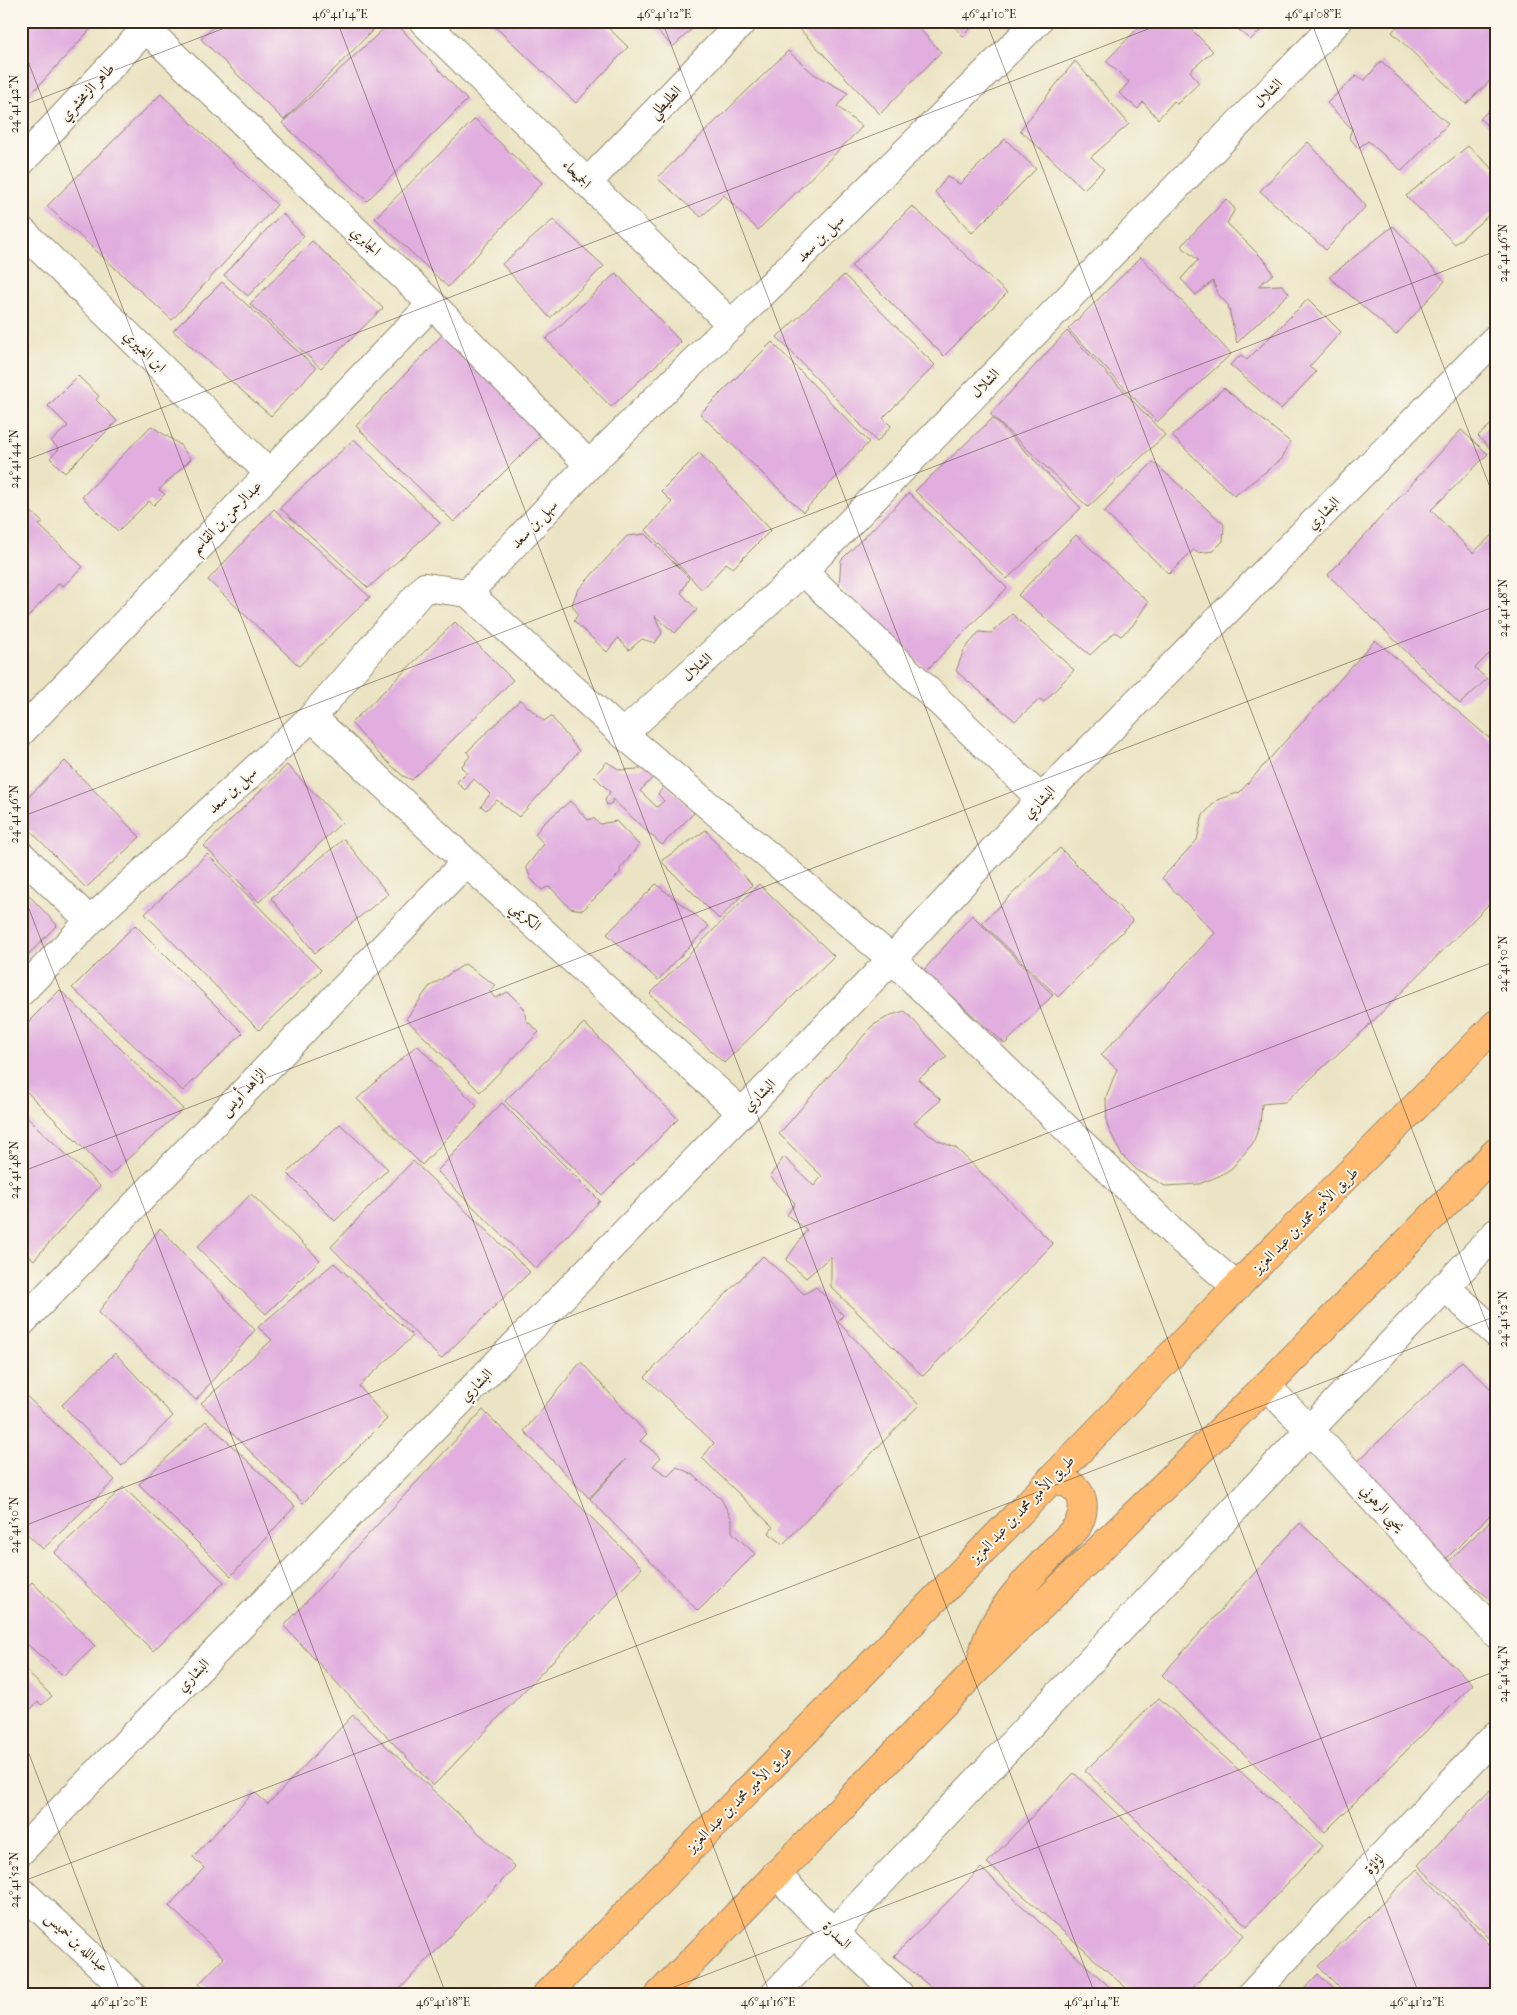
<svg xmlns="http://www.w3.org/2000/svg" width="1517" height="2015" viewBox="0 0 1517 2015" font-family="'IM FELL French Canon',Amiri,serif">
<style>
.building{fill:#e1aedf}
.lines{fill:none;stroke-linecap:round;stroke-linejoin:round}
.minor-casing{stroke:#938771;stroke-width:30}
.major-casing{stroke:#938771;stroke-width:30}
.minor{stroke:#fff;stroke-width:28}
.major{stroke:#ffbb71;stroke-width:28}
.ticks{fill:none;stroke:#3b2a1e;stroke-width:1;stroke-opacity:0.45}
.labels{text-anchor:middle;stroke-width:4;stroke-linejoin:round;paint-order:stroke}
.street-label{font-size:15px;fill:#3b2a1e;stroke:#fbf7ec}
.neatline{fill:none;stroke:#3b2a1e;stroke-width:2}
.ticks-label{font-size:12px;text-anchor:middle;fill:#3b2a1e}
</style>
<rect width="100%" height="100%" fill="#fbf7ec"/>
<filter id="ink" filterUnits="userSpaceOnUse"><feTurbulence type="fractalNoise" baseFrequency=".02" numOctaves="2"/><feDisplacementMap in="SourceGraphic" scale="10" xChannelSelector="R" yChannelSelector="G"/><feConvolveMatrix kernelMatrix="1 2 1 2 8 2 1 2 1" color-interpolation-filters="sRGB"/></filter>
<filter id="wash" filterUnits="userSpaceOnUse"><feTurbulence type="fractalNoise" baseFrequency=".0096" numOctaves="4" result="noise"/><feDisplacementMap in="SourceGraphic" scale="20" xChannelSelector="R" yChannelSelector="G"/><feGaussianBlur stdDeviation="1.12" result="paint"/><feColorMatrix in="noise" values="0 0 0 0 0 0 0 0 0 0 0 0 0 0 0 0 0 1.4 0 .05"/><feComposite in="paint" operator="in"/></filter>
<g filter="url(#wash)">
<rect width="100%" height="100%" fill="#ebe4c4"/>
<g id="blocks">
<path class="building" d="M 21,21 L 98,21 L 21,105 Z
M 220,21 L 382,21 L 284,120 L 201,39 Z
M 392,21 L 394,21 L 467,100 L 367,201 L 282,123 Z
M 489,21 L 601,21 L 628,47 L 576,103 Z
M 648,21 L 700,21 L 673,47 Z
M 794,21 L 912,21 L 941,52 L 880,114 L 793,22 Z
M 949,21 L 978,21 L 963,36 Z
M 1145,21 L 1183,21 L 1213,51 L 1190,71 L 1199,83 L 1177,104 L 1174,101 L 1158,119 L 1143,102 L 1138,109 L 1119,93 L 1129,82 L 1106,61 Z
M 1229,21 L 1271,21 L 1250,40 Z
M 1402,21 L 1496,21 L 1496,75 L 1466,104 L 1392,32 Z
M 788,51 L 814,74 L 848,93 L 837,106 L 862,127 L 758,230 L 724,195 L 701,217 L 657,178 Z
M 1075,61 L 1129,124 L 1091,157 L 1104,169 L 1084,189 L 1020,130 Z
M 1381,61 L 1448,124 L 1402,171 L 1368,141 L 1358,148 L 1349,137 L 1352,129 L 1327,103 L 1356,76 L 1365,80 Z
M 161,94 L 277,205 L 172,320 L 47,206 Z
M 1496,103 L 1496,133 L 1480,119 Z
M 475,119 L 542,183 L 448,287 L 375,218 Z
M 1005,139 L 1036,169 L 972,233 L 935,192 L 947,177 L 960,184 Z
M 1308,142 L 1366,206 L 1326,250 L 1260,191 Z
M 1468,146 L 1496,172 L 1496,209 L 1455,244 L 1406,196 Z
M 1226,199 L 1235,209 L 1227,223 L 1266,262 L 1273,274 L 1258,286 L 1282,285 L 1289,293 L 1237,343 L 1228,305 L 1218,294 L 1213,281 L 1196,295 L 1181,279 L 1198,260 L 1181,246 Z
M 912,206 L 1007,293 L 944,356 L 875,287 L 851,266 Z
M 282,213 L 304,236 L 248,296 L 224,275 Z
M 553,220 L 604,266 L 550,318 L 502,264 Z
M 1393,226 L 1445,281 L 1396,335 L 1329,277 Z
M 312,241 L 383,308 L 321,368 L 250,304 Z
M 1141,257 L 1231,354 L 1157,422 L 1068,329 Z
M 616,273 L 681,342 L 611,407 L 546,339 Z
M 844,275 L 935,365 L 883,418 L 891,426 L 877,442 L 777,337 Z
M 222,282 L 316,368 L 271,416 L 173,331 Z
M 1308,299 L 1341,332 L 1309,367 L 1316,372 L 1281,409 L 1230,365 L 1241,355 L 1247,360 Z
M 1067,331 L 1165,435 L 1088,507 L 990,414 Z
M 444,333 L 547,429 L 454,522 L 356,426 Z
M 772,342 L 869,442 L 803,512 L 700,414 Z
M 78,376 L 99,396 L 96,400 L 117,421 L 65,473 L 50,458 L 59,449 L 51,441 L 68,426 L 48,406 Z
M 1224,388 L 1290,442 L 1282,459 L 1234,496 L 1172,436 Z
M 993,418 L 1081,508 L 1007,579 L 915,491 Z
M 1496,420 L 1496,455 L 1478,436 Z
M 151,426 L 179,444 L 191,459 L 159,490 L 165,494 L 154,505 L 149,501 L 118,531 L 82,497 Z
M 1461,430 L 1488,454 L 1431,510 L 1473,553 L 1493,534 L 1496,536 L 1496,647 L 1475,668 L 1487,679 L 1460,704 L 1328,575 Z
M 354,439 L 440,523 L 368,588 L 280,508 Z
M 699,453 L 771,530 L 733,568 L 726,563 L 702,590 L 646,530 L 672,502 L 661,491 Z
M 1153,462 L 1224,524 L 1223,541 L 1213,551 L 1198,553 L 1193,550 L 1169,574 L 1104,512 Z
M 909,493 L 1007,588 L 927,670 L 839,586 L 841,560 Z
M 21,502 L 43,523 L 39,525 L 83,567 L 63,586 L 59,583 L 27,618 L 21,613 Z
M 274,509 L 370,597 L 299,666 L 208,580 Z
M 645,534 L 689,578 L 681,593 L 697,610 L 675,633 L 655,616 L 662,633 L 655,643 L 642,639 L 629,650 L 618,638 L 607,652 L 574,621 L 578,614 L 572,605 L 577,591 L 627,536 Z
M 1076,535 L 1148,602 L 1133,625 L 1121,636 L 1115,632 L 1090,655 L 1018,595 Z
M 1012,614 L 1074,670 L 1044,702 L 1040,699 L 1015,721 L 956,671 L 964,650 L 979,632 L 991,633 Z
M 455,622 L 513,680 L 412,780 L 403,776 L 379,754 L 351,723 Z
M 1375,640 L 1496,744 L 1496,897 L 1364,1030 L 1285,1102 L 1262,1104 L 1260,1124 L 1253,1143 L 1232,1168 L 1219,1176 L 1199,1184 L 1165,1186 L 1137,1170 L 1121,1154 L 1107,1125 L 1106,1097 L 1117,1069 L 1101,1055 L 1215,933 L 1162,878 L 1197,840 L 1203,815 L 1217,800 L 1240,792 Z
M 520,700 L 544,721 L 551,716 L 579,751 L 519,817 L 497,800 L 486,810 L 481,806 L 490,794 L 474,779 L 465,790 L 457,782 L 467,772 L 461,767 L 470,756 L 467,752 Z
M 65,761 L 140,837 L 86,888 L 21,821 L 21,804 Z
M 607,762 L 620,770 L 641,769 L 646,763 L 657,773 L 640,791 L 657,807 L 664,801 L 658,794 L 666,784 L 694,813 L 662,845 L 612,799 L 612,803 L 607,805 L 605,800 L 610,792 L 594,776 Z
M 287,765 L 342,822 L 259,902 L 204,846 Z
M 570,801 L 588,820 L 593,818 L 600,824 L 616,821 L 639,845 L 620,869 L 620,873 L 583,910 L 570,908 L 551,888 L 547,887 L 542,890 L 531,879 L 526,867 L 544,844 L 535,834 L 543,824 Z
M 706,830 L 752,885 L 719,919 L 661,861 Z
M 344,839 L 388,894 L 315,953 L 271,898 Z
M 1060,848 L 1133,921 L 1058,997 L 982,923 Z
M 207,854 L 321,970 L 259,1030 L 145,914 Z
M 656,884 L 709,926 L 658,980 L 607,934 Z
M 759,884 L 834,956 L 724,1063 L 650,994 Z
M 21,887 L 57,925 L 21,962 Z
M 972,915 L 1053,995 L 1005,1044 L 923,971 Z
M 135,925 L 243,1033 L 183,1091 L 72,988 Z
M 465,964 L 496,986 L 489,991 L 495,998 L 508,992 L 524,1008 L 526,1020 L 539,1032 L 480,1092 L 406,1019 L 429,987 Z
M 60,990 L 183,1109 L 110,1175 L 21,1086 L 21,1029 Z
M 905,1011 L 947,1057 L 918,1079 L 941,1100 L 914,1123 L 937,1140 L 956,1148 L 1053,1244 L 923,1376 L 831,1287 L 831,1256 L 806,1278 L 786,1260 L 807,1230 L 787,1215 L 795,1203 L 770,1176 L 784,1157 L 814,1186 L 822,1176 L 779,1134 L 872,1026 L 891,1015 Z
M 584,1023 L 678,1119 L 602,1195 L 505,1101 Z
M 417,1045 L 477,1106 L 422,1165 L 357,1099 Z
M 502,1103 L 600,1201 L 536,1269 L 437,1171 Z
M 21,1112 L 100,1186 L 34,1260 L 21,1249 Z
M 340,1124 L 388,1169 L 335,1221 L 287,1173 Z
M 413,1161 L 530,1272 L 441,1359 L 331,1247 Z
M 251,1194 L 320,1260 L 266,1314 L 197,1247 Z
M 160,1228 L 255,1330 L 196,1400 L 98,1313 Z
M 763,1256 L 804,1294 L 816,1287 L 843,1315 L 838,1322 L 919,1405 L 783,1544 L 769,1533 L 773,1527 L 702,1458 L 714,1443 L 645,1377 Z
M 334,1263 L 413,1336 L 359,1386 L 387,1419 L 303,1503 L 201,1403 L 272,1340 L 258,1327 Z
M 115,1353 L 173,1416 L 122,1466 L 62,1405 Z
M 1462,1361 L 1496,1394 L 1496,1509 L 1442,1563 L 1352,1467 Z
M 581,1362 L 647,1434 L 640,1441 L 661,1457 L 653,1466 L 668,1476 L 677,1467 L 692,1474 L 721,1499 L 732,1519 L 732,1532 L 755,1554 L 698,1611 L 590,1499 L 626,1459 L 589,1498 L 524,1431 Z
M 21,1391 L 115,1480 L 43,1549 L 21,1528 Z
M 483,1410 L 642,1568 L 433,1786 L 284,1626 Z
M 206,1421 L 295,1506 L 231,1576 L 139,1484 Z
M 123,1487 L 224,1582 L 153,1651 L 54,1553 Z
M 1496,1515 L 1496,1604 L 1447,1563 Z
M 1300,1523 L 1473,1684 L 1325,1832 L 1162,1675 Z
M 32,1582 L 95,1646 L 64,1676 L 21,1639 L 21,1593 Z
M 21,1666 L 52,1696 L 42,1705 L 38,1702 L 21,1719 Z
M 1159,1698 L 1323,1846 L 1247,1926 L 1085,1771 Z
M 353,1715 L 515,1867 L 395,1994 L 210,1994 L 199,1984 L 224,1958 L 169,1906 L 204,1868 L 193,1857 L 254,1792 L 268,1804 Z
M 1074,1773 L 1244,1935 L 1186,1994 L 1133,1994 L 987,1863 Z
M 1496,1784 L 1496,1945 L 1418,1865 Z
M 981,1868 L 1117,1994 L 939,1994 L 894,1956 Z
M 1417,1869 L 1496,1951 L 1496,1994 L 1346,1994 L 1318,1966 Z
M 1318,1974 L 1339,1994 L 1299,1994 Z"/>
</g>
</g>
<g filter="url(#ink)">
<use href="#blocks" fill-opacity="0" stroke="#938771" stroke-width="1"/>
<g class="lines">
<defs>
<path id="minor" d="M 138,21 L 432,304 L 589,465
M 423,21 L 732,325
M 21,162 L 153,21
M 587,183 L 743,21
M 21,230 L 269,473
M 803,571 L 1041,799
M 468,593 L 623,734 L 892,959 L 1176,1235 L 1237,1287
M 468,593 L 589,465 L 1038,21
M 312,717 L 466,862 L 741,1112
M 21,732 L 432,304
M 623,734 L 803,571 L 1338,21
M 21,855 L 90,921
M 21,992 L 90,921 L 312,717 L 425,587 L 468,593
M 1444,1286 L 1496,1333
M 21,1323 L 466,862
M 1266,1386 L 1310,1430 L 1496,1634
M 21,1851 L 892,959 L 1041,799 L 1496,338
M 776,1874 L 833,1932 L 899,1994
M 21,1891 L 131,1994
M 775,1994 L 1496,1233
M 1252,1994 L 1496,1735"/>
<path id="major" d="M 982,1660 C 989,1610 1044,1564 1077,1527 C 1090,1501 1080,1482 1051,1479
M 547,1994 C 772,1766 997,1538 1218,1306 C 1309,1211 1405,1120 1496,1024
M 660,1994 L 982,1664 L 1266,1386 L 1496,1152"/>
</defs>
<use href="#minor" class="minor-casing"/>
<use href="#major" class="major-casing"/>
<use href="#minor" class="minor"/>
<use href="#major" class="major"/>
</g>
</g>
<path class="ticks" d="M 337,21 L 1095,1994M 662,21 L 1419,1994M 986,21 L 1496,1348M 1311,21 L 1496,503M 21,43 L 770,1994M 21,106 L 243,21M 21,462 L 1169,21M 21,817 L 1496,251M 21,888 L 446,1994M 21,1172 L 1496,606M 21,1527 L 1496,961M 21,1733 L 121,1994M 21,1882 L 1496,1316M 656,1994 L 1496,1671"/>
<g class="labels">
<g class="street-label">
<text transform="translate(87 92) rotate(-47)" y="5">طاهر الزمخشري</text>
<text transform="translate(1268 93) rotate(-46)" y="5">الشلال</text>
<text transform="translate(665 102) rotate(-46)" y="5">الطليطلي</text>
<text transform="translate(577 174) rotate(45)" y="5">الجميحاء</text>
<text transform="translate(820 238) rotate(-45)" y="5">سهل بن سعد</text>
<text transform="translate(366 241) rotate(44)" y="5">الجابري</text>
<text transform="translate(145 351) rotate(45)" y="5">ابن الغبيري</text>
<text transform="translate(985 383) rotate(-46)" y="5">الشلال</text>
<text transform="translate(1323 513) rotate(-45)" y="5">البشاري</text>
<text transform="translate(226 517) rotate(-46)" y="5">عبدالرحمن بن القاسم</text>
<text transform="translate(534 524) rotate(-47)" y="5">سهل بن سعد</text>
<text transform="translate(697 667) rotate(-42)" y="5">الشلال</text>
<text transform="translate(232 790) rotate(-43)" y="5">سهل بن سعد</text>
<text transform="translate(1039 802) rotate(-46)" y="5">البشاري</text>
<text transform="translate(526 916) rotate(42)" y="5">الكريمي</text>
<text transform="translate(243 1092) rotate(-46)" y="5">الزاهد أويس</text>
<text transform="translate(759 1095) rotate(-45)" y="5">البشاري</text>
<text transform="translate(1305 1220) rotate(-45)" y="5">طريق الأمير محمد بن عبد العزيز</text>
<text transform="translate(476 1385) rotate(-46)" y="5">البشاري</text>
<text transform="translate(1383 1508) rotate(47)" y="5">يحيى الرهوني</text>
<text transform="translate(1022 1509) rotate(-46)" y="5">طريق الأمير محمد بن عبد العزيز</text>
<text transform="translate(193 1675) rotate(-46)" y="5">البشاري</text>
<text transform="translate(739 1799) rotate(-45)" y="5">طريق الأمير محمد بن عبد العزيز</text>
<text transform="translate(1374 1864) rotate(-47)" y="5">لؤلؤة</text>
<text transform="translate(837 1935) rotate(44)" y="5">السدرة</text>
<text transform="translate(77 1942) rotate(43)" y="5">عبدالله بن خميس</text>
</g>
</g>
<rect width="1517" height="2015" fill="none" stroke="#fbf7ec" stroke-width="55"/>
<rect x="28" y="28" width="1462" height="1960" class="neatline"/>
<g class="ticks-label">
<text x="340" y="18">46°41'14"E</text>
<text x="664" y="18">46°41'12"E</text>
<text x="989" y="18">46°41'10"E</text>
<text x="1313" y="18">46°41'08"E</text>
<text transform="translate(14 104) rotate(-90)" y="4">24°41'42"N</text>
<text transform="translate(1503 253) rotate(-90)" y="4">24°41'46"N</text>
<text transform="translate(14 459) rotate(-90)" y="4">24°41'44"N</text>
<text transform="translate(1503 608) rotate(-90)" y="4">24°41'48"N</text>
<text transform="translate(14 814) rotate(-90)" y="4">24°41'46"N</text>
<text transform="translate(1503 964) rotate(-90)" y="4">24°41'50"N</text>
<text transform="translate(14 1170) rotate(-90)" y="4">24°41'48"N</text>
<text transform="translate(1503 1319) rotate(-90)" y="4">24°41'52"N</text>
<text transform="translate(14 1525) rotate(-90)" y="4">24°41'50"N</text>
<text transform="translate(1503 1674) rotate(-90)" y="4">24°41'54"N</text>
<text transform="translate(14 1880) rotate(-90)" y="4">24°41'52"N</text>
<text x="119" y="2006">46°41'20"E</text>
<text x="443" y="2006">46°41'18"E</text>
<text x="768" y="2006">46°41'16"E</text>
<text x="1092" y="2006">46°41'14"E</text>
<text x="1417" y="2006">46°41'12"E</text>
</g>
</svg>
